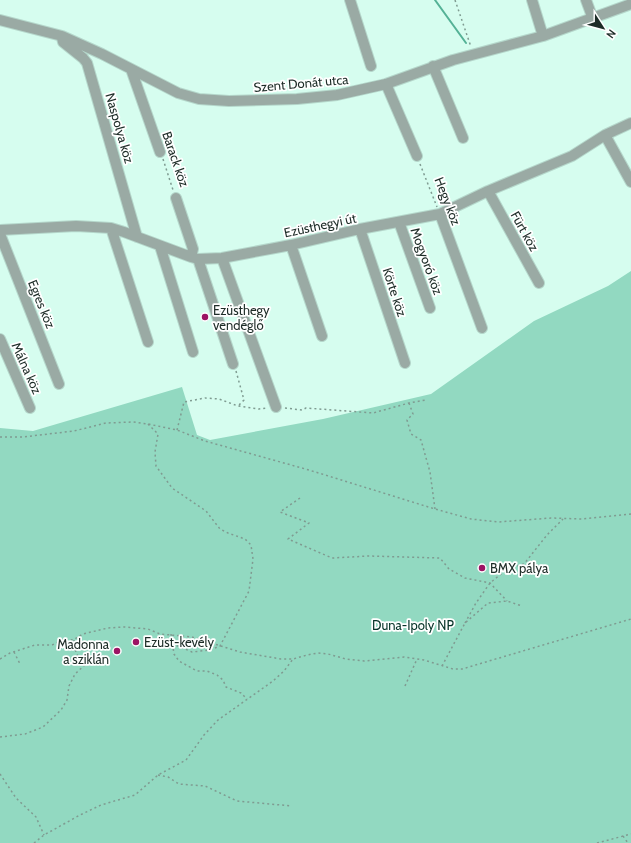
<svg xmlns="http://www.w3.org/2000/svg" width="631" height="843" viewBox="0 0 631 843" font-family="Cabin,sans-serif">
<style>
.green{fill:#92d9c1}
.lines{fill:none;stroke-linecap:round;stroke-linejoin:round}
.stream{stroke:#54b296;stroke-width:2}
.minor-casing{stroke:#b5d7cb;stroke-width:12}
.path{stroke:#7f9b91;stroke-width:1.5;stroke-dasharray:2 3;stroke-linecap:butt}
.minor{stroke:#9aaaa4;stroke-width:10}
.poi-dot{fill:#9c1464;stroke:#fff;stroke-width:1.5}
.labels{text-anchor:middle;stroke-width:3.5;stroke-linejoin:round;paint-order:stroke}
.street-label{font-size:13px;fill:#1d2c27;stroke:#fff}
.poi-label{font-size:13px;fill:#1d2c27;stroke:#fff;text-anchor:start}
.park-label{font-size:13px;fill:#063328;stroke:#fff}
</style>
<rect width="100%" height="100%" fill="#d6fdef"/>
<path class="green" d="M 631,271 L 631,843 L 0,843 L 0,428 L 33,431 L 182,387 L 197,435 L 210,440 L 323,419 L 431,394 L 534,321 L 608,286 Z"/>
<g class="lines">
<path class="stream" d="M 435,0 L 466,43"/>
<defs>
<path id="minor" d="M 350,0 L 371,66
M 532,0 L 543,36
M 586,0 L 593,19
M 0,20 L 62,36 L 102,54 L 178,93 L 199,99 L 229,101 L 297,99 L 337,95 L 386,84 L 453,60 L 543,36 L 631,4
M 62,38 L 63,42 L 83,58 L 87,63 L 137,237
M 433,66 L 463,138
M 131,69 L 160,152
M 386,84 L 417,156
M 605,135 L 631,182
M 488,191 L 539,283
M 176,198 L 193,249 L 191,257
M 440,214 L 482,328
M 399,222 L 430,308
M 111,228 L 148,342
M 360,229 L 405,363
M 0,230 L 76,226 L 111,228 L 124,232 L 191,257 L 198,259 L 222,258 L 291,245 L 360,229 L 440,214 L 488,191 L 572,156 L 605,135 L 631,123
M 0,234 L 59,384
M 291,245 L 322,336
M 160,246 L 193,352
M 222,258 L 276,407
M 198,259 L 233,364
M 0,339 L 30,408"/>
</defs>
<use href="#minor" class="minor-casing"/>
<path class="path" d="M 455,0 L 471,47
M 163,159 L 173,190
M 420,164 L 437,207
M 236,371 L 244,400 L 238,406
M 409,403 L 413,414 L 407,420 L 411,434 L 421,440 L 430,472 L 435,509
M 285,408 L 302,410 L 306,408 L 373,413 L 409,403 L 426,400
M 148,424 L 158,434 L 155,452 L 156,466 L 172,488 L 206,511 L 220,529 L 228,533 L 245,539 L 251,545 L 253,559 L 249,591 L 220,646 L 210,650 L 192,652 L 178,646 L 150,644
M 177,430 L 184,402 L 205,398 L 219,399 L 238,406 L 259,409 L 267,408
M 0,437 L 23,437 L 74,431 L 106,423 L 133,422 L 148,424 L 177,430 L 205,441 L 309,470 L 435,509 L 471,519 L 498,522 L 551,518 L 582,519 L 631,514
M 300,498 L 280,512 L 309,523 L 288,539 L 332,558 L 369,556 L 440,558 L 449,569 L 465,578 L 490,583 L 507,601
M 465,623 L 476,603 L 490,583 L 507,569 L 524,564 L 547,535 L 563,519
M 171,634 L 174,654 L 179,661 L 197,671 L 207,671 L 217,675 L 223,680 L 226,687 L 241,693 L 247,699
M 74,640 L 76,653 L 78,656 L 101,659
M 14,652 L 20,664
M 0,659 L 10,653 L 35,645 L 52,645 L 65,639 L 73,640 L 83,634 L 91,632 L 108,628 L 124,627 L 148,629 L 160,634 L 192,637 L 240,652 L 281,659 L 293,659 L 307,655 L 318,653 L 328,654 L 346,659 L 364,661 L 404,657 L 424,660 L 453,669 L 462,669 L 631,619
M 442,666 L 465,623 L 488,603 L 507,601 L 522,606
M 405,686 L 417,659
M 0,737 L 25,734 L 43,727 L 61,710 L 67,700 L 69,686 L 75,674 L 88,662 L 104,660
M 0,774 L 16,798 L 36,817 L 44,835
M 158,775 L 168,777 L 179,784 L 205,786 L 237,801 L 292,806
M 623,836 L 628,843
M 34,843 L 44,835 L 80,815 L 101,805 L 135,795 L 158,775 L 186,760 L 204,735 L 218,720 L 273,681 L 284,671 L 293,659
M 597,843 L 631,834"/>
<use href="#minor" class="minor"/>
</g>
<g class="poi-dot">
<circle cx="205" cy="317" r="4"/>
<circle cx="482" cy="568" r="4"/>
<circle cx="136" cy="642" r="4"/>
<circle cx="117" cy="651" r="4"/>
</g>
<g class="labels">
<g class="street-label">
<text transform="translate(301 83) rotate(-5)" y="5">Szent Donát utca</text>
<text transform="translate(120 128) rotate(74)" y="5">Naspolya köz</text>
<text transform="translate(176 159) rotate(71)" y="5">Barack köz</text>
<text transform="translate(448 201) rotate(69)" y="5">Hegy köz</text>
<text transform="translate(320 225) rotate(-12)" y="5">Ezüsthegyi út</text>
<text transform="translate(525 231) rotate(61)" y="5">Fürt köz</text>
<text transform="translate(427 261) rotate(70)" y="5">Mogyoró köz</text>
<text transform="translate(395 292) rotate(72)" y="5">Körte köz</text>
<text transform="translate(42 304) rotate(68)" y="5">Egres köz</text>
<text transform="translate(27 368) rotate(66)" y="5">Málna köz</text>
</g>
<g class="poi-label">
<text x="213" y="315">Ezüsthegy<tspan x="213" dy="15">vendéglő</tspan></text>
<text x="490" y="573">BMX pálya</text>
<text x="144" y="647">Ezüst-kevély</text>
<text x="109" y="649" text-anchor="end">Madonna<tspan x="109" dy="15">a sziklán</tspan></text>
</g>
<g class="park-label">
<text x="413" y="630">Duna-Ipoly NP</text>
</g>
</g>
<g transform="translate(603 28) rotate(126)" stroke="#ffffff" stroke-width="3" paint-order="stroke">
<path d="M0-3L7 15L0 10L-7 15Z" fill="#1d2c27"/>
<text y="-6" font-size="11" font-weight="bold" text-anchor="middle" fill="#1d2c27">N</text>
</g>
</svg>
